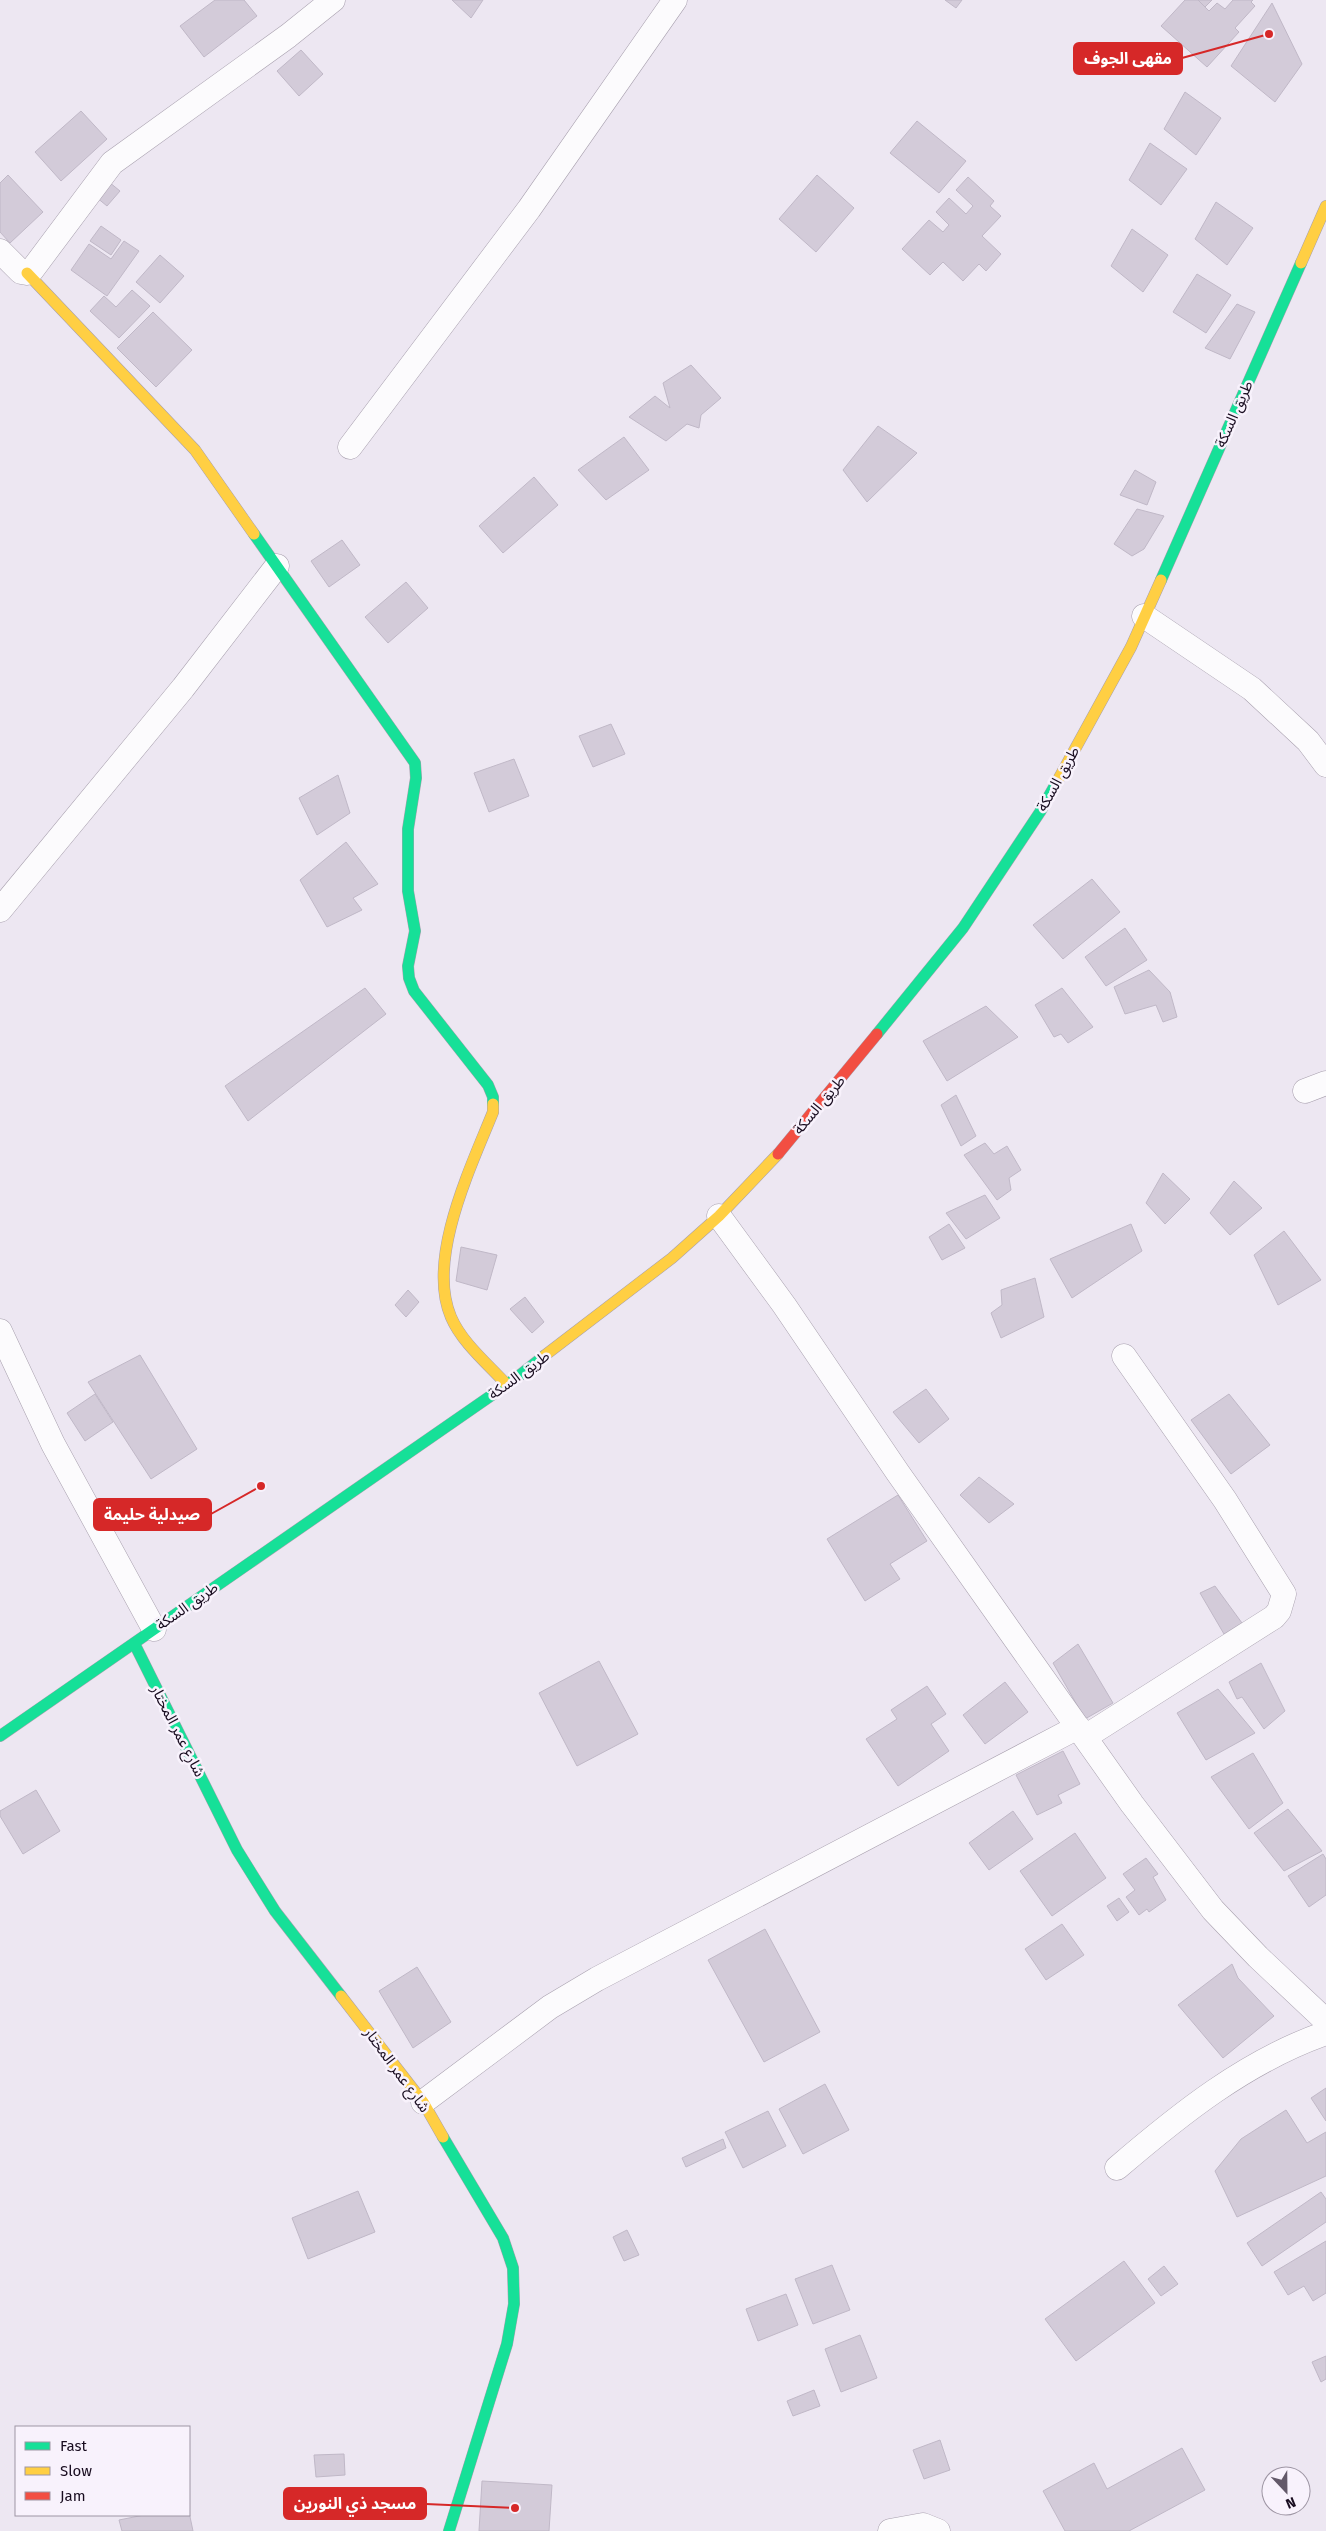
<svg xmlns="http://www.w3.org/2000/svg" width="1326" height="2531" viewBox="0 0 1326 2531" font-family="'Fira Sans','Noto Sans Arabic',sans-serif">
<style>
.building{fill:#d3cbd9;stroke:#c0b8c7}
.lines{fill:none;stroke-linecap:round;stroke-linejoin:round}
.street-casing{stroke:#a8a0ae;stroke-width:25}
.fast-casing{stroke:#a8a0ae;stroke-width:12}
.slow-casing{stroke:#a8a0ae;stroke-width:12}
.jam-casing{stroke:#a8a0ae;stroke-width:12}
.street{stroke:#fcfbfd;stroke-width:24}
.fast{stroke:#16e098;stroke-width:11}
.slow{stroke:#ffcf43;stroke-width:11}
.jam{stroke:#f24e42;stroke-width:11}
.labels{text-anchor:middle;stroke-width:5;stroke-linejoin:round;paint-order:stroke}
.street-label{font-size:15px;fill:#180c1f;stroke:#f8f2fc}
.leader{fill:none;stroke:#d62828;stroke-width:2}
.callout-dot{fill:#d62828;stroke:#f8f2fc;stroke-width:2}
.callout{fill:#d62828;stroke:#d62828;stroke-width:2}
.callout-label{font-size:16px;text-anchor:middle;font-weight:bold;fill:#fff}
</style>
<rect width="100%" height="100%" fill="#ede7f2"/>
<path class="building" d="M 215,0 L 244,0 L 257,16 L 204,57 L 180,26 Z
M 452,0 L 483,0 L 471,18 Z
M 945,0 L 962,0 L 956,8 Z
M 1185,0 L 1198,0 L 1209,11 L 1217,3 L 1225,9 L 1233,0 L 1253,0 L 1251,2 L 1255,6 L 1235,28 L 1239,32 L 1207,67 L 1161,26 Z
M 1198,0 L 1212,0 L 1205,7 Z
M 1272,3 L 1302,64 L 1275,102 L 1231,66 Z
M 301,50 L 323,74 L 299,96 L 277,71 Z
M 1185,92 L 1221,118 L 1196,155 L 1164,129 Z
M 81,111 L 107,139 L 61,181 L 35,152 Z
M 917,121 L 966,161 L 939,193 L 890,153 Z
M 1150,143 L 1187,169 L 1161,205 L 1129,180 Z
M 8,175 L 43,212 L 10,243 L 0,232 L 0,183 Z
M 817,175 L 854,208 L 816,252 L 779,219 Z
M 968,177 L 994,201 L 990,206 L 1001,216 L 982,236 L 1001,254 L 986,271 L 979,264 L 963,281 L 943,262 L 930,275 L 902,249 L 929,220 L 943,232 L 949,225 L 936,212 L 949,198 L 966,214 L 973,206 L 956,190 Z
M 109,182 L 120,191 L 107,206 L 96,197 Z
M 1216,202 L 1253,228 L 1227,265 L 1195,239 Z
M 101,226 L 121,240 L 111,255 L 90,241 Z
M 1132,229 L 1168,255 L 1143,292 L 1111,266 Z
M 124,241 L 139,251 L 107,296 L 71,270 L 89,244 L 111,259 Z
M 160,255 L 184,276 L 160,303 L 136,282 Z
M 1197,274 L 1231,295 L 1206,333 L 1173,312 Z
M 132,290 L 150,306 L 119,338 L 90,311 L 104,296 L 116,307 Z
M 1237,304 L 1255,312 L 1230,359 L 1205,348 Z
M 153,312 L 192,350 L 156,387 L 117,348 Z
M 691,365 L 721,398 L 701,415 L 699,428 L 687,424 L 666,441 L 629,417 L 655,396 L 670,408 L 663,383 Z
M 878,426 L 917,453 L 867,502 L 843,470 Z
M 624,437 L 649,470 L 606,500 L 578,470 Z
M 1135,470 L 1156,482 L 1147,505 L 1120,495 Z
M 534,477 L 558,505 L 503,553 L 479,526 Z
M 1137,509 L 1164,516 L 1144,549 L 1132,556 L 1114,544 Z
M 342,540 L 360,565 L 329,587 L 311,561 Z
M 406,582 L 428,608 L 388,643 L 365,617 Z
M 611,724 L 625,754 L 593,767 L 579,736 Z
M 514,759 L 529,796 L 489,812 L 474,773 Z
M 338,775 L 350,813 L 317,835 L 299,798 Z
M 346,842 L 378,884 L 353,898 L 362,910 L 327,927 L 300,880 Z
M 1092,879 L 1120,912 L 1063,959 L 1033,925 Z
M 1125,928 L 1147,960 L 1106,986 L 1085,957 Z
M 1149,970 L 1170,992 L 1177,1017 L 1163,1022 L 1156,1005 L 1125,1014 L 1114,987 Z
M 365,988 L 386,1014 L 248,1121 L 225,1086 Z
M 1062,988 L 1093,1027 L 1068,1043 L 1061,1034 L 1054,1037 L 1035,1005 Z
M 986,1006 L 1018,1037 L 947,1081 L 923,1041 Z
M 956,1095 L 976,1136 L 961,1146 L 941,1105 Z
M 985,1143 L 994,1154 L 1007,1146 L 1021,1170 L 1009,1178 L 1011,1190 L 997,1200 L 964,1155 Z
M 1163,1173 L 1190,1199 L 1165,1224 L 1146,1203 Z
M 1234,1181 L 1262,1208 L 1230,1235 L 1210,1213 Z
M 985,1195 L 1000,1218 L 966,1239 L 946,1213 Z
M 949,1224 L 965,1248 L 942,1260 L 929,1237 Z
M 1131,1224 L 1142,1251 L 1072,1298 L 1050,1259 Z
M 1284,1231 L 1321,1280 L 1278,1305 L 1254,1255 Z
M 461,1247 L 497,1255 L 487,1290 L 456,1281 Z
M 1035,1278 L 1044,1317 L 1001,1338 L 991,1313 L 1002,1305 L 1001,1290 Z
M 408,1290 L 419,1302 L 406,1317 L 395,1305 Z
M 525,1297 L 544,1322 L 532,1333 L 510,1309 Z
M 140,1355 L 197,1449 L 151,1479 L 88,1382 Z
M 926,1389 L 949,1419 L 919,1443 L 893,1412 Z
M 95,1394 L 113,1422 L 85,1441 L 67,1413 Z
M 1229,1394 L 1270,1445 L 1231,1474 L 1191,1420 Z
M 979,1477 L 1014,1504 L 989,1523 L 960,1495 Z
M 898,1495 L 927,1541 L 890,1564 L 900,1579 L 865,1601 L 827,1539 Z
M 1215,1586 L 1242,1623 L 1224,1634 L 1200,1593 Z
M 1078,1644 L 1113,1703 L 1085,1719 L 1053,1663 Z
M 599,1661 L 638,1734 L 577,1766 L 539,1693 Z
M 1261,1663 L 1285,1711 L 1264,1729 L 1242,1697 L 1237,1699 L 1229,1682 Z
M 1005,1682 L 1028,1712 L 985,1744 L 963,1715 Z
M 927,1686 L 946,1714 L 931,1724 L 949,1751 L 898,1786 L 866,1739 L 897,1719 L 891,1710 Z
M 1218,1689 L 1255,1733 L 1206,1760 L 1177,1713 Z
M 1063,1751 L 1080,1784 L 1058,1795 L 1062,1803 L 1037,1815 L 1016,1775 Z
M 1253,1753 L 1283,1803 L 1249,1829 L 1211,1777 Z
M 36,1790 L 60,1831 L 23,1854 L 0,1816 L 0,1811 Z
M 1288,1809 L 1322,1851 L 1284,1871 L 1254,1833 Z
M 1013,1811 L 1033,1839 L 989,1870 L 969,1843 Z
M 1075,1833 L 1106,1878 L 1052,1916 L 1020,1871 Z
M 1323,1854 L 1326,1859 L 1326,1895 L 1309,1907 L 1288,1876 Z
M 1146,1858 L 1158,1874 L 1153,1877 L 1166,1900 L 1149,1912 L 1147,1909 L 1139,1915 L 1126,1897 L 1135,1890 L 1123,1874 Z
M 1119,1898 L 1129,1912 L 1117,1921 L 1107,1906 Z
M 1062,1924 L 1084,1955 L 1046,1980 L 1025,1949 Z
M 765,1929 L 820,2032 L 764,2062 L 708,1960 Z
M 1232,1964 L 1238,1978 L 1274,2016 L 1223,2058 L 1178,2005 Z
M 417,1967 L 451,2022 L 413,2048 L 379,1991 Z
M 825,2084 L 849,2130 L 803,2154 L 779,2109 Z
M 1326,2088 L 1326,2121 L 1311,2098 Z
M 1286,2110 L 1307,2143 L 1326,2132 L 1326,2176 L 1237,2217 L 1215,2171 L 1241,2139 Z
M 768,2111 L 786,2146 L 743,2168 L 725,2132 Z
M 723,2139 L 726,2148 L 686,2167 L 682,2158 Z
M 358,2191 L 375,2232 L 308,2259 L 292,2218 Z
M 1321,2192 L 1326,2199 L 1326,2222 L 1262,2266 L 1247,2243 Z
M 627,2230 L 639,2255 L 624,2261 L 613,2237 Z
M 1326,2241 L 1326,2293 L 1313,2301 L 1304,2286 L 1288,2295 L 1274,2272 Z
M 1124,2261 L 1155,2303 L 1076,2361 L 1045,2319 Z
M 832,2265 L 850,2310 L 813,2324 L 795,2279 Z
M 1164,2266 L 1178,2284 L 1161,2296 L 1148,2279 Z
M 786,2294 L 798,2325 L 758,2341 L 746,2309 Z
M 860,2335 L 877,2378 L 841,2392 L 825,2349 Z
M 1326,2356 L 1326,2379 L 1321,2382 L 1312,2362 Z
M 814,2390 L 820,2406 L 793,2416 L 787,2401 Z
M 940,2440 L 950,2470 L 924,2479 L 913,2450 Z
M 1182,2448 L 1205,2490 L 1129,2531 L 1065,2531 L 1043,2491 L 1094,2463 L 1107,2489 Z
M 344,2454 L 345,2475 L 316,2477 L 314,2455 Z
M 482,2481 L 552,2485 L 549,2531 L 479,2531 Z
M 189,2512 L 193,2531 L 122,2531 L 119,2520 L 144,2515 L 189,2515 Z"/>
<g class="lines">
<defs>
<path id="street" d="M 0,251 L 21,272 L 27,273 L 32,270 L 112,163 L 288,36 L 333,0
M 350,447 L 529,209 L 675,0
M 1144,616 L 1252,689 L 1308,741 L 1326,765
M 0,910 L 183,688 L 277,566
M 1305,1091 L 1326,1083
M 719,1216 L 784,1305 L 898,1473 L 1132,1804 L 1213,1910 L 1258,1957 L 1326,2021
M 0,1331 L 53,1444 L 154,1629
M 1085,1737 L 1274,1617 L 1279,1611 L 1284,1594 L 1225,1500 L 1124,1356
M 423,2102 L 550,2007 L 597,1979 L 1078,1727
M 1117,2168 C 1180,2114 1246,2061 1326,2033
M 890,2531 L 923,2525 L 938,2531"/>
<path id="fast" d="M 254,534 L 415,763 L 416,778 L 408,829 L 408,891 L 415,931 L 408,966 L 409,978 L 414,991 L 488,1085 L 493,1097 L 493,1104
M 1161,580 L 1301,263
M 877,1034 L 963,928 L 1040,812 L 1058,780
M 134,1643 L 237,1850 L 275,1911 L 341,1996
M 0,1736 L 515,1379 L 544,1356
M 443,2137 L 503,2238 L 513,2268 L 514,2304 L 507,2344 L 449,2531"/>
<path id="slow" d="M 1301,263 L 1326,206
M 27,273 L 195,450 L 254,534
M 1058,780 L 1131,647 L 1161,580
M 493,1104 L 493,1112 C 471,1167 426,1259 451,1317 C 462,1343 489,1365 507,1385
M 544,1356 L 672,1258 L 719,1216 L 778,1154
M 341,1996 L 423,2102 L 443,2137"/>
<path id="jam" d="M 778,1154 L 877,1034"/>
</defs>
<use href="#street" class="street-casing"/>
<use href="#fast" class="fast-casing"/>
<use href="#slow" class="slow-casing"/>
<use href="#jam" class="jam-casing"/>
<use href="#street" class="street"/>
<use href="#fast" class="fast"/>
<use href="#slow" class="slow"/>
<use href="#jam" class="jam"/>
</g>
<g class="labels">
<g class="street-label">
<text transform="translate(1234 414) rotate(-66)" y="5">طريق السكة</text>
<text transform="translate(1058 779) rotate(-61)" y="5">طريق السكة</text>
<text transform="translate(819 1105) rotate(-50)" y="5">طريق السكة</text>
<text transform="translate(519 1375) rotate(-36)" y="5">طريق السكة</text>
<text transform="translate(187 1606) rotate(-35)" y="5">طريق السكة</text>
<text transform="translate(178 1731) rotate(63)" y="5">شارع عمر المختار</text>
<text transform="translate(397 2070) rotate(54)" y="5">شارع عمر المختار</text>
</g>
</g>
<path class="leader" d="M1269 34L1182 58M261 1486L211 1514M515 2508L426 2504"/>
<g class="callout-dot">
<circle cx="1269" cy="34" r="5"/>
<circle cx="261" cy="1486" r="5"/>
<circle cx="515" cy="2508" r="5"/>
</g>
<g class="callout">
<rect x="1074" y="43" width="108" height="31" rx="5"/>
<rect x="94" y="1499" width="117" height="31" rx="5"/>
<rect x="284" y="2488" width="142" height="31" rx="5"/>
</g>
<g class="callout-label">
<text x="1128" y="64">مقهى الجوف</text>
<text x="152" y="1520">صيدلية حليمة</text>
<text x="355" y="2509">مسجد ذي النورين</text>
</g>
<rect x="15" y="2426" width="175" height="90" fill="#f8f2fc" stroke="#9e96a4"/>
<rect x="25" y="2442" width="25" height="8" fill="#16e098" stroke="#9e96a4"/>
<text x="60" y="2451" font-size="15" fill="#180c1f">Fast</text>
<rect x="25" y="2467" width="25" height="8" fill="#ffcf43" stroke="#9e96a4"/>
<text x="60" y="2476" font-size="15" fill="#180c1f">Slow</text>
<rect x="25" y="2492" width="25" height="8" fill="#f24e42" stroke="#9e96a4"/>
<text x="60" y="2501" font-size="15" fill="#180c1f">Jam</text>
<g transform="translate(1286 2491) rotate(158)"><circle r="24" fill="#f8f2fc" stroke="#9e96a4"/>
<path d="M0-4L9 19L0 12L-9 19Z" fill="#635969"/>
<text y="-8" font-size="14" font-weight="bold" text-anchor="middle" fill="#180c1f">N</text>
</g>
</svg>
